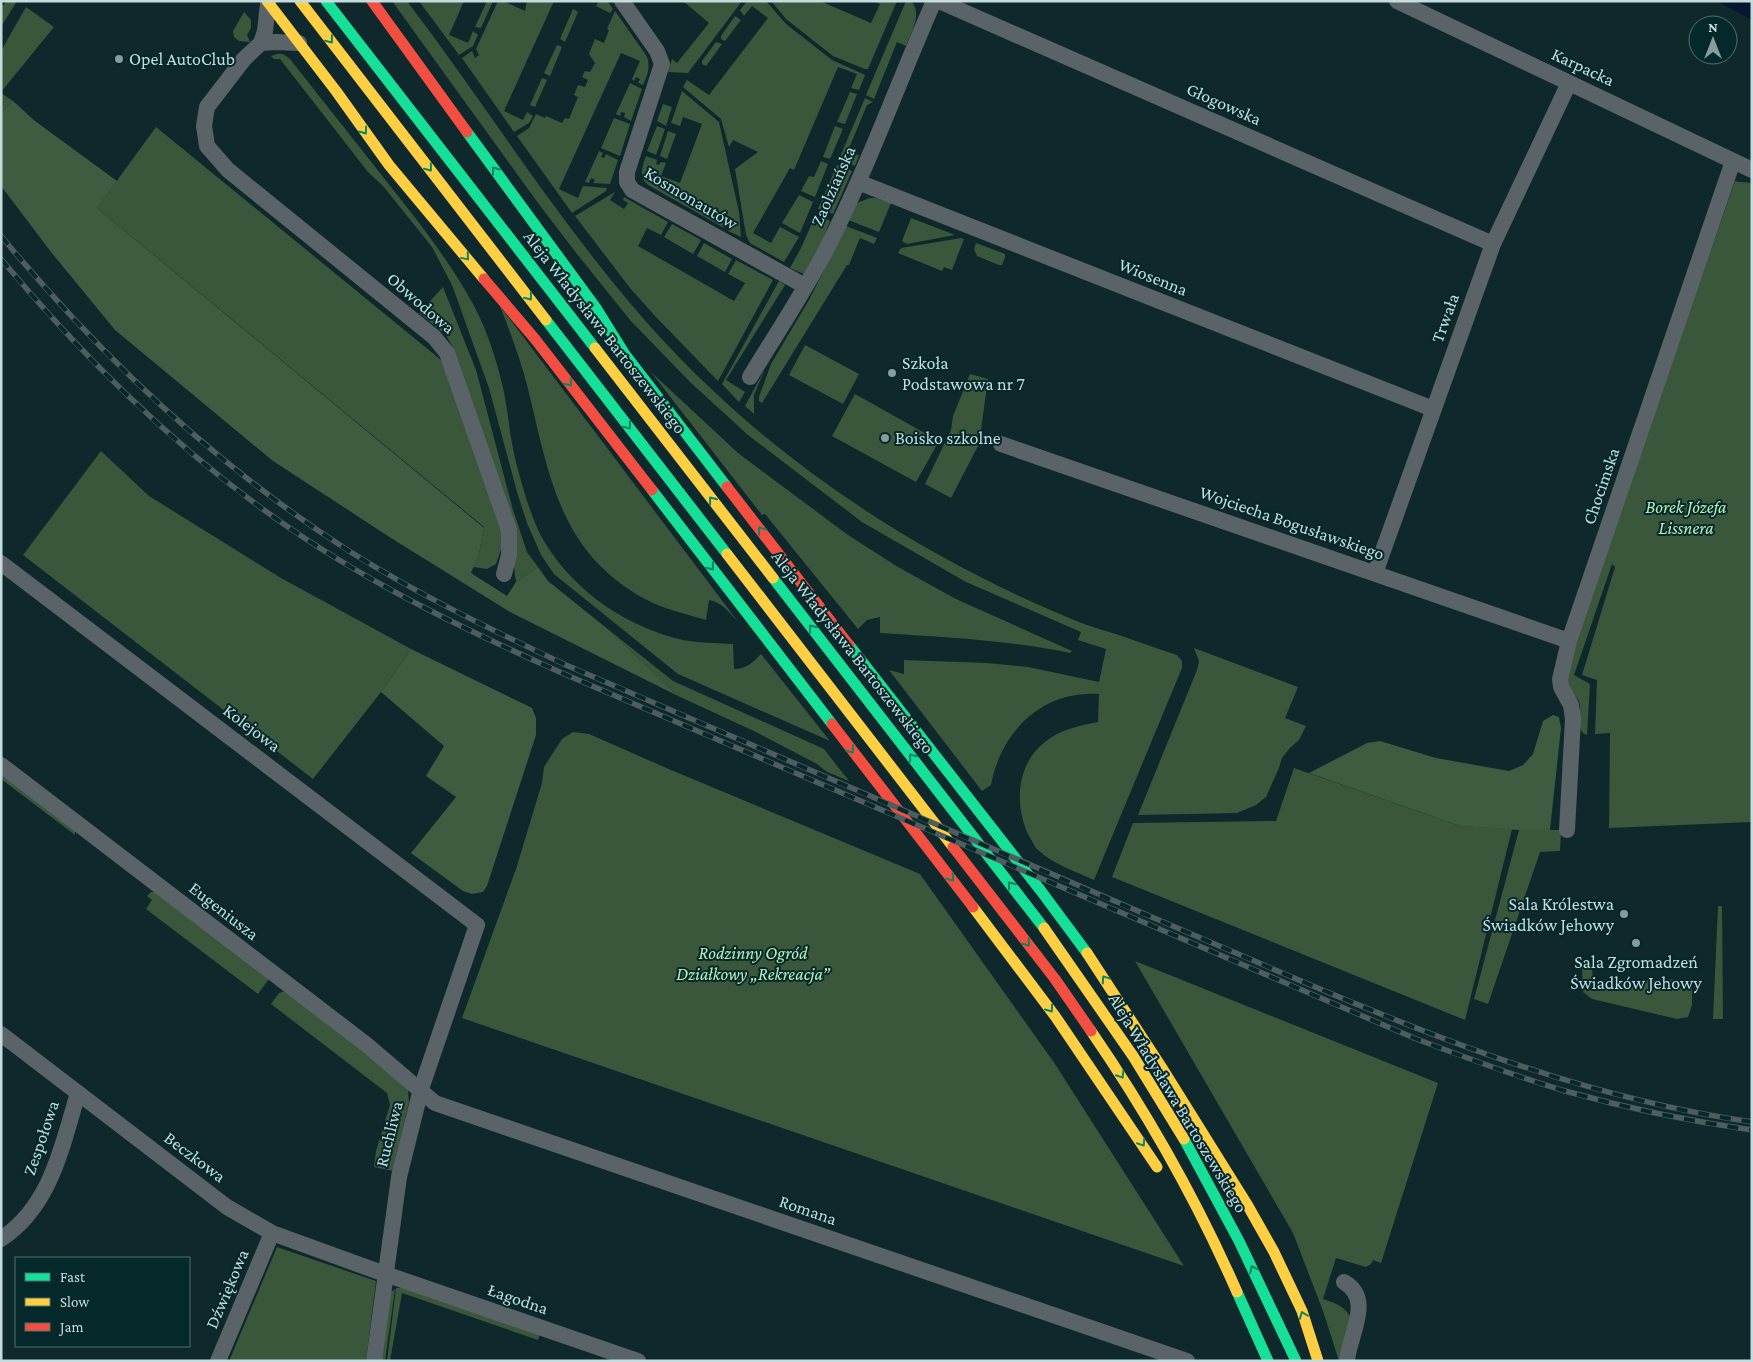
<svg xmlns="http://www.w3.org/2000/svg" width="1753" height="1362" viewBox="0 0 1753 1362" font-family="'Crimson Pro',serif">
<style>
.green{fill:#3a573c}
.forest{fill:#3d5c40}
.water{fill:#071531}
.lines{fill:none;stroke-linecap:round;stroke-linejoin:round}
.street{stroke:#5a6468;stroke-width:16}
.fast{stroke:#16e098;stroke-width:11}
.slow{stroke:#ffcf43;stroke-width:11}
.jam{stroke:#f24e42;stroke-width:11}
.rail-casing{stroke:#4e5d60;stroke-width:5.5}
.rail{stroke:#05282b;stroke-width:4;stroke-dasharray:11;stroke-linecap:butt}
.oneway{stroke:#0e8462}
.poi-dot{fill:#859d9f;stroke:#05282b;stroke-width:2}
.labels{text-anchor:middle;stroke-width:4;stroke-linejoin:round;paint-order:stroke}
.poi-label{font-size:18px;fill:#c5dcde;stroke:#05282b;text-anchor:start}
.street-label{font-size:18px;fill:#c5dcde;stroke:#05282b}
.park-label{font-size:18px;font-style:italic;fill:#baf0b7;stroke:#05282b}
</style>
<rect width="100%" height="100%" fill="#0e282b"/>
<path class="green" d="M 7,1 L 17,1 L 1,27 L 1,7 Z
M 392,1 L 407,1 C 482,100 549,207 630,303 C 751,447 910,554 1084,624 C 1092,627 1100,629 1109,632 C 1132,639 1155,648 1177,655 L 1182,661 L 1182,668 L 1094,880 C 1075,871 1052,864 1037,849 C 1034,846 1032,840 1029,836 C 1014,806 1016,764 1045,742 C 1061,729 1078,726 1098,722 L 1099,694 C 1043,690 1001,731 991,785 L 982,791 L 889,670 L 904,674 L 904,660 L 987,663 L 1028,667 L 1099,682 L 1106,649 L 1078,640 L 1081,632 L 966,582 L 862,522 L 748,435 L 690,382 L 630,320 L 577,254 L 538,203 Z
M 419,1 L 464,1 L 449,35 L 468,43 L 473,31 L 478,35 L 473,46 L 459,55 Z
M 487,1 L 493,1 L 481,28 L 475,27 Z
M 498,1 L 503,1 L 525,11 L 527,1 L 554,1 L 504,111 L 523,120 L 527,112 L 533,116 L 529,123 L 514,132 L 462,58 L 472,51 L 475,58 L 479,55 L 476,49 Z
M 599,1 L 607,1 L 613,9 L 610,13 L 596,6 Z
M 683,1 L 742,1 L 688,73 L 668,72 L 672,59 L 677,63 L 709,23 Z
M 747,1 L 766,1 L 786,24 L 832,60 L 865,75 L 859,90 L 851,88 L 857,74 L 838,67 L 794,170 L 790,168 L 753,233 L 771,243 L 780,227 L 799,237 L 784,262 L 750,243 L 746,235 L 735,169 L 758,152 L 733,140 L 729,147 L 721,119 L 683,87 L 687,80 L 709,95 L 768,18 L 752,6 L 744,16 L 740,10 Z
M 771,1 L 820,1 L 871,23 L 880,4 L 873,1 L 897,1 L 868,69 L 865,69 L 833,56 L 786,19 Z
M 906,1 L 911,1 C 923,14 911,32 906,46 L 897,42 L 874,99 L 866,95 Z
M 26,7 L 54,27 L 1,92 L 1,51 Z
M 573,9 L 578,12 L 565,42 L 560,39 Z
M 615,11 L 646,55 C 651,65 648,75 643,85 L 638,83 L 640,79 L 636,77 L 634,81 L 632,79 L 640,61 L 621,53 L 559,189 L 578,198 L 583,186 L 607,188 L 606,191 L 572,213 L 517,136 L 529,128 L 536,114 L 545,118 L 546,116 L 562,123 L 565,118 L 569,119 L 578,97 L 574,95 L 578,85 L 585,87 L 588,80 L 582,77 L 585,71 L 590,72 L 595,63 L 589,54 L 595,39 L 604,43 L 609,30 L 607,29 Z
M 244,12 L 251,20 L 251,28 L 247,35 L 250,42 L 239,41 L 234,37 L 233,31 Z
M 735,16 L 741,20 L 725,41 L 721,39 L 721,36 Z
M 716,42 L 722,44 L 706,66 L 702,64 L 702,61 Z
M 557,45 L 562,47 L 550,76 L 544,73 Z
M 277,54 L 283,54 L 290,59 C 322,100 355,141 387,182 C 418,221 449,260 473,304 C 488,332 497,361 504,392 C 508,414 510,436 515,458 C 520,479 531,517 541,536 C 569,586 619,623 675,638 C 693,643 714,643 733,644 L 734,669 C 747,669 753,662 761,654 L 830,741 L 678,674 L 554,574 L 541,555 L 527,523 L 517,492 L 489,388 L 452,285 L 432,247 L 383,186 L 368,172 L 280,59 L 274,59 L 271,56 Z
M 542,78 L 547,80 L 535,107 L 530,105 Z
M 630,83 L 642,89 L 631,121 L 624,117 L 625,113 L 621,112 L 620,116 L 616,114 Z
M 682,91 L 719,122 L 739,212 L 741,237 L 728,231 L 734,219 L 728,216 L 724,224 L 726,225 L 724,228 L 648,185 C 638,176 642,168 646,156 L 657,160 L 656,164 L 659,165 L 661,162 L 666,163 L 661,176 L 680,183 L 702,124 L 683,117 L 680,126 L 671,123 Z
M 850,92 L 857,94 L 845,124 L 837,122 Z
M 1,93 L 13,101 L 1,112 Z
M 865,98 L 873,102 L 867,105 L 847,153 L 859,155 L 855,166 L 839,159 Z
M 663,104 L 672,107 L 666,126 L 657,121 Z
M 614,118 L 630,124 L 620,156 L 601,148 Z
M 657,126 L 665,129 L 656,155 L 647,151 Z
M 835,126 L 843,129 L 830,159 L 823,157 Z
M 156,127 L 446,364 L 497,508 L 504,541 L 496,564 L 487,569 L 473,567 L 479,554 L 484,527 L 97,208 Z
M 668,131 L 676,134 L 667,159 L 660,156 Z
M 599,151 L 603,153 L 601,157 L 604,158 L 606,154 L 618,160 L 610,184 L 593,183 L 595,180 L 591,178 L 589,183 L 585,182 Z
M 821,161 L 828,164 L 815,197 L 801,191 L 809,176 L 814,177 Z
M 837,165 L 852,171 L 833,214 L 818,209 Z
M 1735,181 C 1741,183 1746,181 1752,184 L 1752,822 L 1609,828 L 1610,733 L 1595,734 L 1597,680 L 1582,675 L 1615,567 L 1612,564 L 1575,672 L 1574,675 L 1590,684 L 1587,735 C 1575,730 1581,716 1580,705 C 1579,697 1572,695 1569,688 C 1568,685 1567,680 1566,676 L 1602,561 Z
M 615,192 L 610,200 L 624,209 L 628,203 L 623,200 L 624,197 L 668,222 L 661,235 L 647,228 L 638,246 L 734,301 L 745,283 L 728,274 L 736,260 L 773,280 L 718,381 L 655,316 L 630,288 L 575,216 Z
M 799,195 L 813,202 L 800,233 L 782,223 Z
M 870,198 L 876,198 L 891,203 L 879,232 L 848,220 L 857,203 Z
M 816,214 L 830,221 L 823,239 L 804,274 L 790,268 L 801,248 Z
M 911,218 L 955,235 L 907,244 L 902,241 Z
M 672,224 L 701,240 L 693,254 L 664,237 Z
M 846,226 L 877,238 L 874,244 L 860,238 L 849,265 L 847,265 L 762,403 L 759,401 L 759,397 L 771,364 L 809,300 Z
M 961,238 L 964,239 L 952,270 L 944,267 L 942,271 L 898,253 L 901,248 Z
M 704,243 L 732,259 L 725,272 L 697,256 Z
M 976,243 L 1005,254 L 1005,257 L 1002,265 L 999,265 L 977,256 L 974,249 Z
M 779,281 L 785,285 L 726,380 L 745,392 L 739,402 L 722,384 Z
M 443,287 L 476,370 L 513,510 L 527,552 L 538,567 L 516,582 L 514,567 L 453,348 L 446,335 L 419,313 Z
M 500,306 L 739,623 C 731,614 722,602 709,600 L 706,620 C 685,614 664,609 645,599 C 557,551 549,472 527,385 C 520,358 510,332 500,306 Z
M 805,345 L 859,374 L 843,404 L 789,375 Z
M 765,369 L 754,395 L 754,414 L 745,406 Z
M 651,372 L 738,453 L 848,535 L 898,567 L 956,599 L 1072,651 L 1070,653 C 1007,640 944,637 880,633 L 880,617 L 867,620 L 858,629 L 765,514 L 762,515 Z
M 970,374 L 988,379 L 979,444 L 951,498 L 925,484 L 951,430 L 953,416 Z
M 855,394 L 939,441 L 916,482 L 832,436 Z
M 101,451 L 149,496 L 281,578 L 411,649 L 381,692 L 313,779 L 23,555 Z
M 609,630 L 673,681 L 824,749 L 849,781 L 827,772 L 817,764 L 756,732 L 678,696 Z
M 1194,648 L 1298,687 L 1285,718 L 1306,726 L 1299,740 L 1290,748 L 1282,758 L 1279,768 L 1266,797 L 1256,805 L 1237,813 L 1138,815 L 1197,670 L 1199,661 Z
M 573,732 L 589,734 L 671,770 L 920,874 L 1055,1064 L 1184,1266 L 462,1018 L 516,869 L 542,783 L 544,767 L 562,739 Z
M 1294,768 L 1460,826 L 1512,829 L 1465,1020 L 1112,877 L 1133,823 L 1276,821 Z
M 1,774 L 75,831 L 75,835 L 1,779 Z
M 1519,830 L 1561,830 L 1560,851 L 1540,852 L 1488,1004 L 1474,999 Z
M 151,892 L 155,892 L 269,979 L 258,994 L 146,909 L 152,900 L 147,896 Z
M 1718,906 L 1722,906 L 1723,1019 L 1713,1019 Z
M 1135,961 L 1438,1083 L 1381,1263 L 1373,1260 L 1371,1264 L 1366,1267 L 1336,1258 L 1323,1299 C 1335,1303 1346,1306 1351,1319 L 1339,1361 L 1323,1311 L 1293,1233 Z
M 1582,968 L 1592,968 L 1593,982 L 1692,979 L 1692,1005 L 1688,1017 L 1677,1019 L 1592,999 L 1583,992 Z
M 285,991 L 398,1076 L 408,1090 L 409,1102 L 393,1171 L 374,1167 L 376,1151 L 390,1105 L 387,1093 L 271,1004 L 279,993 Z
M 277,1247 L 376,1281 L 366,1361 L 229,1361 Z
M 396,1288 L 403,1288 L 540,1334 L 538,1340 L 402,1293 L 390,1361 L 387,1361 Z
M 395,1289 L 385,1361 L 380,1361 L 390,1293 Z"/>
<path class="forest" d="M 13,101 L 35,121 L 117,181 L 97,208 L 484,528 L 479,554 L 471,573 L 507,596 L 516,582 L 538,567 L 548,581 L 609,630 L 678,696 L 510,612 L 391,538 L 273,461 L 115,330 L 51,252 L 1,186 L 1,112 Z
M 411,649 L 532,708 L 536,718 L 536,735 L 487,886 L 483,892 L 472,894 L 463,891 L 411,853 L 456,797 L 426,776 L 444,746 L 381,692 Z
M 1553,715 L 1559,717 L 1561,728 L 1550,830 L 1519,830 L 1460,826 L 1309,773 L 1367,743 L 1380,741 L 1436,758 L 1509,771 L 1523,765 L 1533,754 L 1543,721 Z"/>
<path class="water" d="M 1717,1 L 1752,1 L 1752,20 Z"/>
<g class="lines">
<path class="street" d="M 622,1 L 657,51 L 662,64 L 627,172 L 627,182 L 632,190 L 805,286
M 939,1 L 1493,244
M 1397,1 L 1752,170
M 268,4 L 265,31 L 261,43 L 244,59 L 207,107 L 204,126 L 207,146 L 228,170 L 434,337 L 447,353 L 509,530 L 509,555 L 504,574
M 261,43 L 276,42 L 299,43
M 858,182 L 1433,409
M 750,377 C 776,334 805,291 828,246 C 868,167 898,83 934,1
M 1001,444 L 1569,641
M 1,563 L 477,925 L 421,1089 L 399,1177 L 374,1361
M 1375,573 L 1493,244 L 1569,83
M 1,765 L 367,1045 L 435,1103 L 1187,1361
M 1567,830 L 1573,719 L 1571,705 L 1561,687 L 1560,679 L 1569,641 L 1733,161
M 1,1034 L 227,1207 L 272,1233 L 385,1274 L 638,1361
M 1,1239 C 51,1206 62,1146 78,1093
M 1344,1282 C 1374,1299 1349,1335 1347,1361
M 218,1361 L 272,1233"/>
<path class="fast" d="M 326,1 L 595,348
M 467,132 L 596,308 L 624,353 L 727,487
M 546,320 L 727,554
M 652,490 L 832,724
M 773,578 L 1044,928
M 849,645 L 1041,891 L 1087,953
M 1184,1139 L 1239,1241 L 1296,1361
M 1237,1292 L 1268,1361"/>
<path class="slow" d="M 267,1 L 336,91 L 389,165 L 484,279
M 300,1 L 546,320
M 595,348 L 773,578
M 727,554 L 953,847
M 973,907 L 1055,1016 L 1157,1167
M 1044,928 L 1133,1056 L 1184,1139
M 1087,953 L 1162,1068 L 1248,1206 L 1274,1252 L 1302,1311 L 1318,1361
M 1091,1031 C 1148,1114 1197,1201 1237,1292"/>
<path class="jam" d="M 372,1 L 467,132
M 484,279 L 535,339 L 652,490
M 727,487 L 849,645
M 832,724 L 973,907
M 953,847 L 1055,979 L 1091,1031"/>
<defs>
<path id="rail" d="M 1,236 C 102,358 215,465 349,551 C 419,595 492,630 566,665 C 774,754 981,845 1189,933 C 1372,1011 1553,1094 1752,1122
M 1,259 C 86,361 181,454 291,529 C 376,587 468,631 562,673 L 1414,1038 C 1464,1057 1514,1076 1565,1091 C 1626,1108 1689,1121 1752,1130"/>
</defs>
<use href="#rail" class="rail-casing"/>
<use href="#rail" class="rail"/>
</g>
<defs><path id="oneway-chevron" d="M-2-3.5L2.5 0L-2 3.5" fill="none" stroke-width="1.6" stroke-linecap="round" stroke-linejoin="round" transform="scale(1.25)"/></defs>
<g class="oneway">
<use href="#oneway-chevron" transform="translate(330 40) rotate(52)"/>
<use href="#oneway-chevron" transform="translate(364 131) rotate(54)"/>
<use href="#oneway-chevron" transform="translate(429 168) rotate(52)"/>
<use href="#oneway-chevron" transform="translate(495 170) rotate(-126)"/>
<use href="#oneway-chevron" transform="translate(466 257) rotate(50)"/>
<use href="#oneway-chevron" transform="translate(529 297) rotate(52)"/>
<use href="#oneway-chevron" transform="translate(569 383) rotate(52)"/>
<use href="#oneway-chevron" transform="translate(628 426) rotate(52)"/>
<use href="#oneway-chevron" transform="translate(712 500) rotate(-128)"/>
<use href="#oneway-chevron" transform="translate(761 530) rotate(-127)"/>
<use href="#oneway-chevron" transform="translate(711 567) rotate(52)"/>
<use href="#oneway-chevron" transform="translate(812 628) rotate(-128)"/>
<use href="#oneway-chevron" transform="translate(851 750) rotate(52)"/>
<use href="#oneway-chevron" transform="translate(912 757) rotate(-128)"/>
<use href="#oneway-chevron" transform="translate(951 878) rotate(52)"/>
<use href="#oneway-chevron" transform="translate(1011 885) rotate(-128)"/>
<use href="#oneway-chevron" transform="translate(1027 943) rotate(52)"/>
<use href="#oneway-chevron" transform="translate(1105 979) rotate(-124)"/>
<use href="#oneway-chevron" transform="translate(1050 1009) rotate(54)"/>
<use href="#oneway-chevron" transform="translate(1121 1075) rotate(58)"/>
<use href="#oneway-chevron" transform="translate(1142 1143) rotate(57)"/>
<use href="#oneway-chevron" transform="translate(1253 1269) rotate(-116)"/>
<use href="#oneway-chevron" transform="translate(1303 1315) rotate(-111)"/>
</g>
<g class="poi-dot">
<circle cx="119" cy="59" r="5"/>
<circle cx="892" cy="373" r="5"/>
<circle cx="885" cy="438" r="5"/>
<circle cx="1624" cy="914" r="5"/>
<circle cx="1636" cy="943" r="5"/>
</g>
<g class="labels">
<g class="poi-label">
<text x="129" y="65">Opel AutoClub</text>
<text x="902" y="369">Szkoła<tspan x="902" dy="21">Podstawowa nr 7</tspan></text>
<text x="895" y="444">Boisko szkolne</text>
<text x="1614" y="910" text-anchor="end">Sala Królestwa<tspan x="1614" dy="21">Świadków Jehowy</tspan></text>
<text x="1636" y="968" text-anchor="middle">Sala Zgromadzeń<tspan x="1636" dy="21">Świadków Jehowy</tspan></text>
</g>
<g class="street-label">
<text transform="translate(1583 67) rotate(25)" y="6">Karpacka</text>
<text transform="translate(1224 104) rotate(24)" y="6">Głogowska</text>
<text transform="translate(833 186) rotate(-66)" y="6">Zaolziańska</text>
<text transform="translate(691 198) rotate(31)" y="6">Kosmonautów</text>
<text transform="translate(1153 277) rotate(22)" y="6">Wiosenna</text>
<text transform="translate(421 303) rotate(41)" y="6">Obwodowa</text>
<text transform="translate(1445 318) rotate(-70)" y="6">Trwała</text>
<text transform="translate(605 332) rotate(52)" y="6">Aleja Władysława Bartoszewskiego</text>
<text transform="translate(1601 486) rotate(-71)" y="6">Chocimska</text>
<text transform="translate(1292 523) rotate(19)" y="6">Wojciecha Bogusławskiego</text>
<text transform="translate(853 652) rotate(52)" y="6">Aleja Władysława Bartoszewskiego</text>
<text transform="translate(252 728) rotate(37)" y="6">Kolejowa</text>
<text transform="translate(224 911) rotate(38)" y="6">Eugeniusza</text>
<text transform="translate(1178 1103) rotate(59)" y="6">Aleja Władysława Bartoszewskiego</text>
<text transform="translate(389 1134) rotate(-76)" y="6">Ruchliwa</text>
<text transform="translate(41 1138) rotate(-71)" y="6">Zespołowa</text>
<text transform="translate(195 1157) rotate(37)" y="6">Beczkowa</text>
<text transform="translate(808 1210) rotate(19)" y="6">Romana</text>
<text transform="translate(227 1289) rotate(-67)" y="6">Dźwiękowa</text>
<text transform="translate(518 1299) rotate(19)" y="6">Łagodna</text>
</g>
<g class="park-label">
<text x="1686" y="513">Borek Józefa<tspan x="1686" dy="21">Lissnera</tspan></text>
<text x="753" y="959">Rodzinny Ogród<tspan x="753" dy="21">Działkowy „Rekreacja”</tspan></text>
</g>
</g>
<rect width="1753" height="1362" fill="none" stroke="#c5dcde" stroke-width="5"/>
<rect x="15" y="1257" width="175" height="90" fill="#05282b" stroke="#527073"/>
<rect x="25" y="1273" width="25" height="8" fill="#16e098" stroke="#527073"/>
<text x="60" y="1282" font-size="15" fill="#c5dcde">Fast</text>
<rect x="25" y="1298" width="25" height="8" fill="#ffcf43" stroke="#527073"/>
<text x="60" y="1307" font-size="15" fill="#c5dcde">Slow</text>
<rect x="25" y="1323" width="25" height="8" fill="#f24e42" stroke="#527073"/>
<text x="60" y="1332" font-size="15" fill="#c5dcde">Jam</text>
<g transform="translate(1713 40)"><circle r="24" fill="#05282b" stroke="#527073"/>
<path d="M0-4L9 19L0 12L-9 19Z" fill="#859d9f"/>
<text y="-8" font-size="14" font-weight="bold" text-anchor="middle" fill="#c5dcde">N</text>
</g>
</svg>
